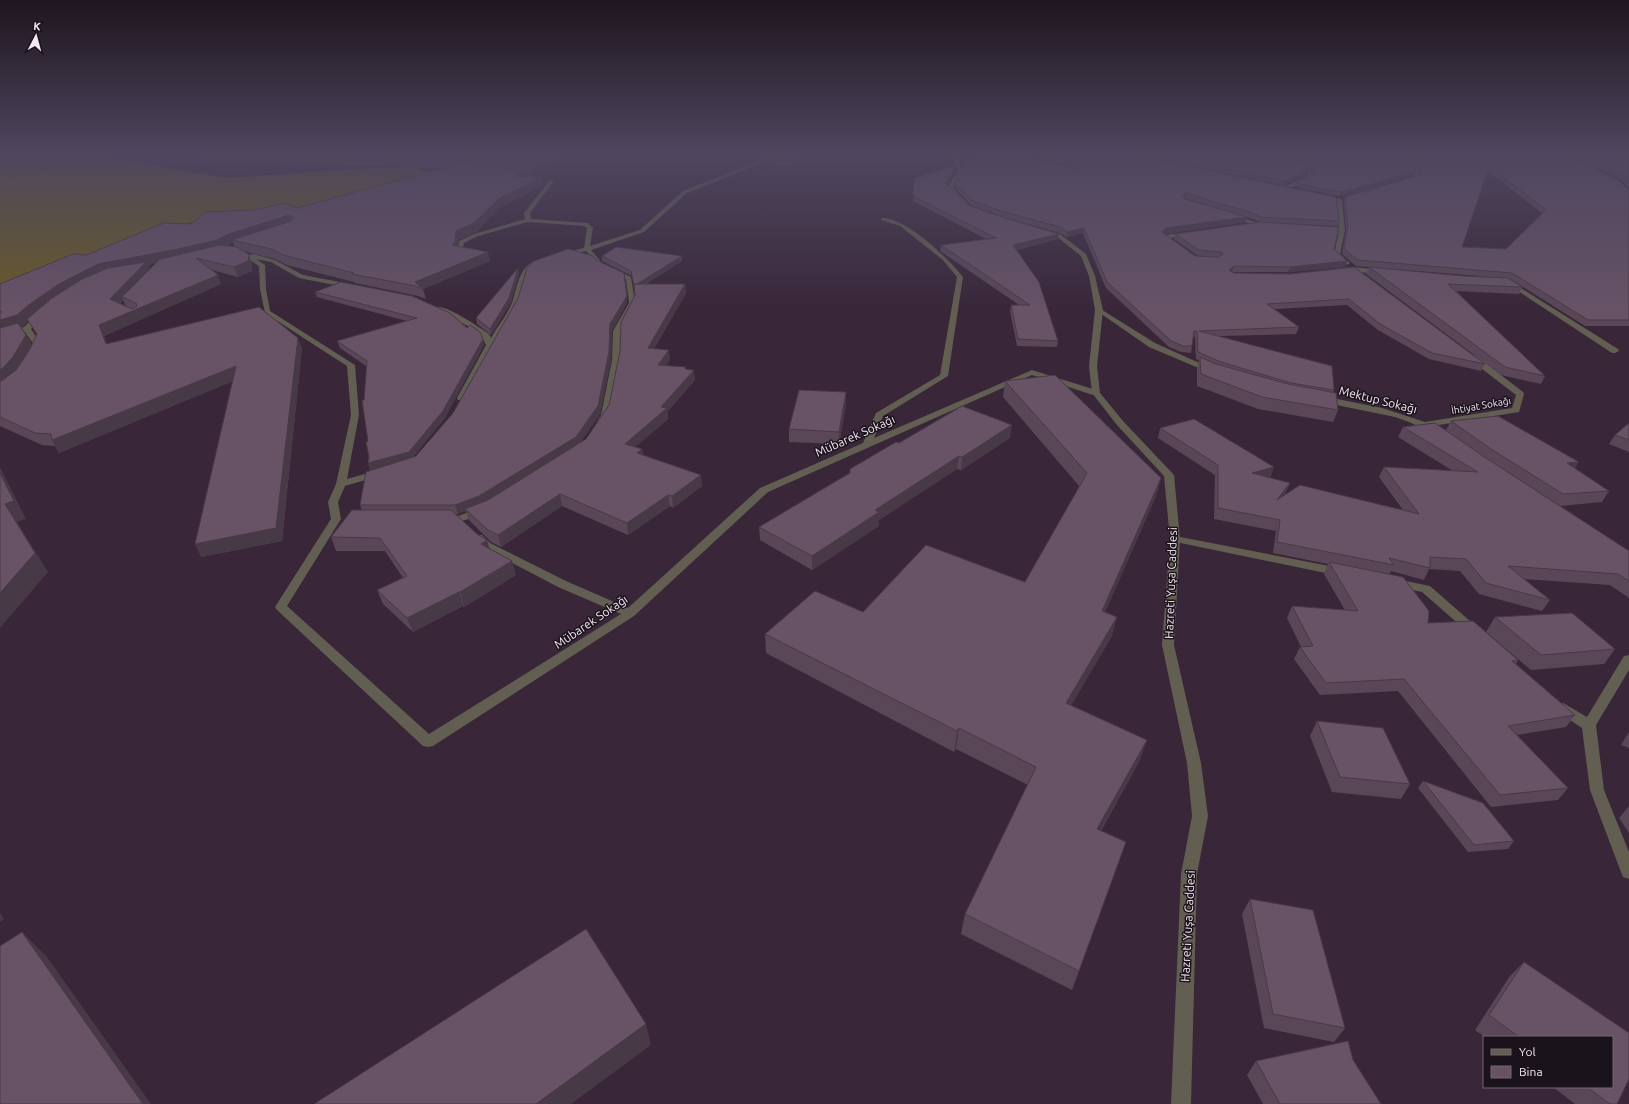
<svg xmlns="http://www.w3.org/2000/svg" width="1629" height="1104" viewBox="0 0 1629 1104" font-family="Ubuntu,sans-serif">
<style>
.forest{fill:#695a27}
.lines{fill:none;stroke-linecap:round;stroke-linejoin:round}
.minor{fill:#625e52;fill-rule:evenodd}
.tertiary{fill:#625e52;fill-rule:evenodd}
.wall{fill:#594758;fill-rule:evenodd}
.shaded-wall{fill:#483947}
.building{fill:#675266;stroke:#483947;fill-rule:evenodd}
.labels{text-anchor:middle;stroke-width:3;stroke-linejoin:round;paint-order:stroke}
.far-street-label{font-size:10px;fill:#f5e8f4;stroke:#1b131b}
.street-label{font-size:12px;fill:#f5e8f4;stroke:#1b131b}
</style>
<rect width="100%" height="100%" fill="#392739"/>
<path class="forest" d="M 0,155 L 88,155 L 229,178 L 351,169 L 417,167 L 437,180 L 316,211 L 214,218 L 175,226 L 0,292 Z"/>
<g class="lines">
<path class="minor" d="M 476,155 L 480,155 L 475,159 L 473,165 L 483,169 L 483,171 L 468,166 L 471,158 Z
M 770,155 L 775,155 L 760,164 L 687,193 L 644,232 L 591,250 L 602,263 L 631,277 L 635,303 L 621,331 L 620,360 L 609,415 L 604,423 L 601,424 L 597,421 L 601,415 L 612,360 L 613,331 L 629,303 L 626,279 L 598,265 L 586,251 L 562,256 L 559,254 L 584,248 L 587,228 L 584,226 L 528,222 L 478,236 L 464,243 L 462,254 L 457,253 L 459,241 L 474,234 L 525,219 L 524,213 L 550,180 L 554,181 L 530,213 L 531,219 L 588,223 L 593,228 L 590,246 L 640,230 L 683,191 L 756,162 Z
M 1278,155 C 1292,153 1307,164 1314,176 L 1288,189 L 1284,189 L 1284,187 L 1309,175 C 1302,163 1289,161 1278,155 Z
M 1412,155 L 1416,155 L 1422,166 L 1417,178 L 1400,183 L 1400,181 L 1413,176 L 1418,166 Z
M 1339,198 L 1342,200 L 1345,230 L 1340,254 L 1350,263 L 1347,265 L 1334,255 L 1339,230 L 1336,200 Z
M 1230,215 L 1234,215 L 1261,224 L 1258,226 L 1230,217 Z
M 881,218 C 905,216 949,259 963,277 L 948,376 L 883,416 L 874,438 L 1032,370 L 1099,391 L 1100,393 L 1099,395 L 1093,395 L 1032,375 L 768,492 L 634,616 L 433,746 L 428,747 L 423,746 L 277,610 L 275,607 L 331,519 L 328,502 L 336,484 L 351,415 L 347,366 L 265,313 L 260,289 L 259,266 L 242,255 L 236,254 L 236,252 L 243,251 L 251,255 L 253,254 L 275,260 L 303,275 L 350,284 L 353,286 L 350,288 L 299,278 L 271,262 L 256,259 L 265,265 L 266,289 L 270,311 L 355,365 L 359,415 L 347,479 L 379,470 L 384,473 L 382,475 L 345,486 L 338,502 L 341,519 L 287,606 L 429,734 L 621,614 L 558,587 L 482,547 L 473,537 L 474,535 L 482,535 L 490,543 L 566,581 L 628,608 L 760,488 L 863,443 L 876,413 L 940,375 L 957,277 L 943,260 L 900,226 L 881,220 Z
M 1190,232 L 1192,233 L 1192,235 L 1170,238 L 1178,244 L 1175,246 L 1162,237 L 1165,235 Z
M 538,260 L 541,262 L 527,274 L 518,304 L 494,345 L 465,398 L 464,400 L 458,400 L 457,398 L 486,345 C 477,323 450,322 435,308 C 443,302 480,328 489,334 L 491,338 C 497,327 507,315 512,303 C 518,286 518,266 538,260 Z
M 1353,267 L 1381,270 L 1384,272 L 1381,274 C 1374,273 1343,272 1340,270 Z
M 1508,280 L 1618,349 L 1619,351 L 1615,353 L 1612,353 L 1506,283 L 1506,281 Z
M 1099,308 L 1155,343 L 1215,370 L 1214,372 L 1208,372 L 1149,347 L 1097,311 L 1095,310 Z
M 38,313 L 44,313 L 45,315 L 31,329 L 42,345 L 37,356 L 31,356 L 30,354 L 34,345 L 25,332 L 0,338 L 0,334 L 24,327 Z
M 1469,355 L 1475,355 L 1523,392 L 1524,394 L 1519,412 L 1433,426 L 1442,432 L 1437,435 L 1409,422 L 1395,417 L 1322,402 L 1318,399 L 1322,396 L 1382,408 L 1425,422 L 1512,408 L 1516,395 L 1469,359 Z
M 480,508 L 484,509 L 485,511 L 484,513 C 473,517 451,528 442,519 L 443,517 L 458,516 Z
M 1175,536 L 1340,568 L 1344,570 L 1346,572 L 1344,574 L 1340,576 L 1171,541 L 1170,539 Z
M 1396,579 L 1430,586 L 1478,628 L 1480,631 L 1478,634 L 1474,635 L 1470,634 L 1422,592 L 1392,586 L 1390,583 L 1392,580 Z
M 1629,655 L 1629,670 L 1596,725 L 1604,790 L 1629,852 L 1629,879 L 1623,877 L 1621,872 L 1590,790 L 1582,728 L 1558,712 L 1556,708 L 1558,704 L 1563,703 L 1587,717 L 1624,656 Z"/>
<path class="tertiary" d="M 106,155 L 111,155 L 29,180 L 0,186 L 0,184 L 26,178 Z
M 948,155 L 952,155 L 957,159 L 962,170 L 953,188 L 968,204 L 968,206 L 964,206 L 947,188 L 958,170 L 953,160 Z
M 1044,229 L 1060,234 L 1086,254 L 1095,276 L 1103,310 L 1097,366 L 1100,393 L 1123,421 L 1174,475 L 1180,539 L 1174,645 L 1201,763 L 1208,816 L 1197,874 L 1191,1104 L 1171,1104 L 1181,874 L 1192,816 L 1187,763 L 1162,645 L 1170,539 L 1164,476 L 1117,425 L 1092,393 L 1089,366 L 1095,310 L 1089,276 L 1081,256 L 1056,236 L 1042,232 L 1041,231 Z"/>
</g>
<path class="wall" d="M 203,155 L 474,155 L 470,157 L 468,162 L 475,163 L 473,157 L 561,160 L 530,176 L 521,175 L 522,176 L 541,177 L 543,185 L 499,208 L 476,232 L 458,240 L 457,246 L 490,261 L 423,289 L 426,299 L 418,296 L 355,283 L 354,282 L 287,265 L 275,259 L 243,251 L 249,255 L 252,264 L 252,271 L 238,277 L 212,270 L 221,284 L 104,336 L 107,344 L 302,348 L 282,541 L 201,557 L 233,381 L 59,453 L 55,446 L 42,445 L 0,426 L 0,284 L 86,255 L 191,224 L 253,210 L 297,208 L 446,168 L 206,161 ZM 233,242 L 235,247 L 226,246 ZM 153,264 L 155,264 L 150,269 L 148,265 ZM 123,300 L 126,307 L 120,304 ZM 28,321 L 37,335 L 28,353 L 32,345 L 26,335 L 21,326 L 23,326 Z
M 774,155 L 820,155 L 809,155 L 792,166 L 771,164 L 771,159 Z
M 1023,155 L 1285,155 L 1308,170 L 1307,174 L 1284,185 L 1142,156 L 1339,221 L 1337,226 L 1258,222 L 1256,220 L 1185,198 L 1184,198 L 1245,222 L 1164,234 L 1195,256 L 1219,257 L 1198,256 L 1174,239 L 1175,234 L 1334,249 L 1347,261 L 1345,267 L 1288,272 L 1232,272 L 1234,273 L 1290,274 L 1354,267 L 1485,364 L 1481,371 L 1429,359 L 1378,330 L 1347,305 L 1275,309 L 1299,327 L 1296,334 L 1220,336 L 1334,390 L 1333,392 L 1338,410 L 1333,422 L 1258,409 L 1197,386 L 1197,369 L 1199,360 L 1196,359 L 1195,337 L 1193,337 L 1192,346 L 1191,353 L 1181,352 L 1169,347 L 1106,288 L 1083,233 L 1067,237 L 1060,233 L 1003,217 L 971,205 L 955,188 L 955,183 L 963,168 L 963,163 L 1079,170 L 1076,168 L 1034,156 Z
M 1289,155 L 1414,155 L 1418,162 L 1412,175 L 1368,190 L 1339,196 L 1295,187 L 1296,183 L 1314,174 L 1304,162 Z
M 1417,155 L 1574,155 L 1575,158 L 1629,190 L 1629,326 L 1585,326 L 1509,278 L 1522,287 L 1519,294 L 1456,291 L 1545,376 L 1541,384 L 1501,375 L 1366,274 L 1369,267 L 1463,276 L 1492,277 L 1356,266 L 1342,254 L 1346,230 L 1344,202 L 1345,197 L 1419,175 L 1423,165 ZM 1488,171 L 1542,213 L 1506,249 L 1462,247 Z
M 1577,155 L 1629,155 L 1629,188 L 1622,181 L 1579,158 Z
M 956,169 L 947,185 L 965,204 L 1058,239 L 1017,250 L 1058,341 L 1057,347 L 1017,346 L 1010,311 L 1011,305 L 1019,305 L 940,251 L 941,245 L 986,239 L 913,201 L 913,183 Z
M 602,256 L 682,261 L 646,284 L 685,284 L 686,293 L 654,349 L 670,360 L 666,365 L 686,369 L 695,380 L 668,411 L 668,419 L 635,447 L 642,449 L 643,455 L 702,486 L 673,508 L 670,506 L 628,535 L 562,506 L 501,547 L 491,542 L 469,520 L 466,511 L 458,514 L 456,514 L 516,575 L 464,607 L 463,606 L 413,632 L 383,604 L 377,590 L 403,578 L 385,551 L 336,551 L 331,537 L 362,510 L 360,505 L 370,470 L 368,463 L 369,457 L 366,366 L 340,348 L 337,341 L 407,321 L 317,297 L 315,292 L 341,282 L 484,345 L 445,418 L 412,458 L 416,456 L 596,260 L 624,273 L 627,303 L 612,331 L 611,360 L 600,414 L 580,443 L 586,439 L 609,405 L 635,295 L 632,276 L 602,261 Z
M 518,268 L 519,273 L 511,303 L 491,335 L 477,324 L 476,318 Z
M 1005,381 L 1161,478 L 1156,496 L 1105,612 L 1112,636 L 1071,705 L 1140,760 L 1101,831 L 1126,842 L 1072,990 L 961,934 L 965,914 L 1028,785 L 956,749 L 954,752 L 766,653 L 765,634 L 863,612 L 1025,582 L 1080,487 L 1003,397 Z
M 846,404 L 839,444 L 789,442 L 789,429 Z
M 1451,421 L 1575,469 L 1609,491 L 1602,502 L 1560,506 L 1629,551 L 1629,550 L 1629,598 L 1610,585 L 1524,579 L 1550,600 L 1542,611 L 1479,594 L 1460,571 L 1429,569 L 1424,580 L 1391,571 L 1390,574 L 1428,623 L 1518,660 L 1516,664 L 1575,715 L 1566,727 L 1517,735 L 1568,788 L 1558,800 L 1491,807 L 1398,691 L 1320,695 L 1294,659 L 1300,647 L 1301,647 L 1287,618 L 1292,606 L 1345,610 L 1324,574 L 1328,564 L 1273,553 L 1276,531 L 1214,519 L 1215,475 L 1158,438 L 1160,428 L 1274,467 L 1270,478 L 1290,483 L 1285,495 L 1403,510 L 1379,477 L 1384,467 L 1453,471 L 1398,437 L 1403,427 L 1446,430 Z
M 1629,423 L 1629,452 L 1609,444 L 1615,435 Z
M 1010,438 L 961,470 L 957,469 L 879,520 L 879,526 L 812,570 L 760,540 L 759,527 L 899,443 Z
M 1495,617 L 1615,649 L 1604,664 L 1531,670 L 1486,632 Z
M 1317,721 L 1410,784 L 1401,799 L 1332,792 L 1310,736 Z
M 1629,732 L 1629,748 L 1621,745 Z
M 1423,781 L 1514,841 L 1508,849 L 1468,852 L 1418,788 Z
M 1629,806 L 1629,833 L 1619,818 Z
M 1250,899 L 1345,1028 L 1334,1042 L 1264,1028 L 1242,914 Z
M 1524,962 L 1629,1033 L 1629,1079 L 1617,1104 L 1575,1104 L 1553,1087 L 1612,1087 L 1612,1037 L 1485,1037 L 1475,1030 L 1510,976 Z
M 1353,1060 L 1381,1104 L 1263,1104 L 1247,1075 L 1256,1061 Z"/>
<path class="shaded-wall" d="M 467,155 L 474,155 L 470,157 L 467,165 L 465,159 Z
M 556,155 L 562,155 L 561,160 L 530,176 L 529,168 Z
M 802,155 L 809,155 L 792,166 L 792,161 Z
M 1418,162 L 1412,175 L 1368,190 L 1339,196 L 1341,192 Z
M 956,165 L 956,169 L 946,188 L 946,183 Z
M 1308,170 L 1307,174 L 1284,185 L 1285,181 Z
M 521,172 L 522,180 L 515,176 Z
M 541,177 L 543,185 L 499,208 L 476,232 L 458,240 L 457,251 L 452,245 L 456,231 L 497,200 Z
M 1186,193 L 1185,198 L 1182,201 L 1183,196 Z
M 289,215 L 292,224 L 232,240 L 233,242 L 220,249 L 182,259 L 148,265 L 151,271 L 122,297 L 123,300 L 115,309 L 35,314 L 23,326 L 0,333 L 0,320 L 30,304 L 59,284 L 98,264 L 229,234 Z
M 1247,217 L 1245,222 L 1165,234 L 1160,237 L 1162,232 L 1166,228 Z
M 1084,228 L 1083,233 L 1067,237 L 1067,232 Z
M 1059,234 L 1058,239 L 1013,251 L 1013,245 Z
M 488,252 L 490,261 L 423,289 L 415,282 Z
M 249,255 L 252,264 L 252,271 L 238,277 L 234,267 Z
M 682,256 L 682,261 L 635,291 L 634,285 Z
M 1347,261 L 1345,267 L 1288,272 L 1290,267 Z
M 1234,266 L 1232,272 L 1229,270 Z
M 518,268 L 519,273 L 511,303 L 491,335 L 490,329 Z
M 218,275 L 221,284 L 104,336 L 111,355 L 106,344 L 99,325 Z
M 685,284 L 686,293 L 649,358 L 648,348 Z
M 627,296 L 627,303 L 612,331 L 611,360 L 600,414 L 578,446 L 481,505 L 465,509 L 466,511 L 458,514 L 455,505 L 610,324 Z
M 26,335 L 32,345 L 20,368 L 0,385 L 0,370 Z
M 298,338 L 302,348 L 282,541 L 201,557 L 195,544 Z
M 483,339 L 484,345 L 445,418 L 411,459 L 370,471 L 368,463 Z
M 669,350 L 670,360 L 659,374 L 658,365 Z
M 236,366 L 241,378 L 59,453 L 52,440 Z
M 694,370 L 695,380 L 668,411 L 668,419 L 626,455 L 625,444 L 661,407 Z
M 846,392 L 846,404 L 839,444 L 839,432 Z
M 1012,425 L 1010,438 L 961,470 L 962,457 Z
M 642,449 L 643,460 L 637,453 Z
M 959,456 L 957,469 L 879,520 L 879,526 L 812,570 L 812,556 L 875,510 Z
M 1579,462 L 1572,473 L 1567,463 Z
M 0,467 L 26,519 L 17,522 L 48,572 L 0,628 L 0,593 L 5,504 L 0,473 Z
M 1274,467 L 1270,478 L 1252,473 Z
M 701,475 L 702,486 L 673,508 L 672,496 Z
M 1161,478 L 1156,496 L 1097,631 L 1102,611 Z
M 1290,483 L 1286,493 L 1273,511 L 1277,500 Z
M 560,494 L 562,506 L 501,547 L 498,535 Z
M 668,495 L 670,506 L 628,535 L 627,523 Z
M 487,540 L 491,554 L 481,544 Z
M 512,561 L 516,575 L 464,607 L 460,592 Z
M 459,592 L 463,606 L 413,632 L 407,618 Z
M 1117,617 L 1112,636 L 1061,723 L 1066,703 Z
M 959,728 L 956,749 L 954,752 L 957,731 Z
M 1147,740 L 1140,760 L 1090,849 L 1097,829 Z
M 0,913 L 4,919 L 0,922 Z
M 22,932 L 47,957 L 151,1104 L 143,1104 Z
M 646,1024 L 651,1045 L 571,1104 L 536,1104 Z"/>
<path class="building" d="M 240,155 L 467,155 L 465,159 L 466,161 L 521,172 L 515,176 L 541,177 L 497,200 L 474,223 L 456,231 L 455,242 L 452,245 L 488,252 L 415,282 L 423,289 L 416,286 L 352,274 L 354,273 L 283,255 L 272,249 L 232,240 L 291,221 L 294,218 L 289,215 L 229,234 L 217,240 L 178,249 L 98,264 L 59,284 L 30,304 L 17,315 L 0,320 L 0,314 L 2,312 L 0,311 L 0,284 L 73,254 L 86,255 L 164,223 L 191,224 L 206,212 L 253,210 L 286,203 L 297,208 L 425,173 L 452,167 L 452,165 L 466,161 Z
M 474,155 L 556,155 L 529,168 L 510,166 L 473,157 Z
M 774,155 L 802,155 L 792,161 L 771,159 Z
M 990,155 L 1018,155 L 1079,170 L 1083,168 L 1077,163 L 1045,155 L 1134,155 L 1336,197 L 1339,221 L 1259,217 L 1258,215 L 1186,193 L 1183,196 L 1185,199 L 1247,217 L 1166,228 L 1162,232 L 1195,256 L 1218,257 L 1223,254 L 1222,252 L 1199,250 L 1175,234 L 1260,222 L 1339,227 L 1334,249 L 1347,261 L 1290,267 L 1234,266 L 1229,270 L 1234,273 L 1290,274 L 1354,267 L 1485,364 L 1432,353 L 1380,324 L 1349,299 L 1267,304 L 1299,327 L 1199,331 L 1332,366 L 1334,390 L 1291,383 L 1221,362 L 1198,352 L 1197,331 L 1194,331 L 1192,346 L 1183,346 L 1171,341 L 1107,282 L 1084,228 L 1067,232 L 1061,227 L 1004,212 L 971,200 L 955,183 L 964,166 L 963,163 Z
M 1155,155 L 1285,155 L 1300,162 L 1308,170 L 1285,181 Z
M 1299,155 L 1414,155 L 1418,162 L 1414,170 L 1369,185 L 1341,192 L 1296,183 L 1316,173 L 1317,171 L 1306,158 Z
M 1421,155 L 1574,155 L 1575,158 L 1619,181 L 1629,190 L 1629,320 L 1588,320 L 1512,273 L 1358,260 L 1344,249 L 1348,225 L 1345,197 L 1419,175 L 1425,161 ZM 1489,166 L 1546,210 L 1506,249 L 1462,247 Z
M 1583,155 L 1629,155 L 1629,181 L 1624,176 Z
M 956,165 L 946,183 L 965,204 L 999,216 L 1059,234 L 1013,245 L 1039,282 L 1058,341 L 1018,339 L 1011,305 L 1030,305 L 941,245 L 996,238 L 913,196 L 914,178 Z
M 220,245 L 237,247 L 249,255 L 248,261 L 234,267 L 196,258 L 218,275 L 99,325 L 106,344 L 259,307 L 298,338 L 276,528 L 195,544 L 236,366 L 52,440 L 51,434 L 35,433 L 0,417 L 0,381 L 3,380 L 16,370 L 30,349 L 37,334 L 27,319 L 52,298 L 82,279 L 108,268 L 146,262 L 110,299 L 132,309 L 137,306 L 136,303 L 122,297 L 160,259 Z
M 616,247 L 682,256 L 637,284 L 634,284 L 634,285 L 631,271 L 602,256 Z
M 568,249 L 593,256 L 596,260 L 624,273 L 627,296 L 610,324 L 609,352 L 598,406 L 576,437 L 479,496 L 455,505 L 360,505 L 366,472 L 416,456 L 453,413 L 518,298 L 527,268 L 534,261 Z
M 1369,267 L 1463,276 L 1508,278 L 1522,287 L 1448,284 L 1545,376 L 1505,367 Z
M 518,268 L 509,298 L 490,329 L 476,318 Z
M 341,282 L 412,296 L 450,313 L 467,328 L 470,325 L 480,332 L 483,339 L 443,411 L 409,452 L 368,463 L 369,457 L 366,442 L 368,441 L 362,400 L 364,400 L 367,361 L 337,341 L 417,318 L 315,292 Z
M 634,284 L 685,284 L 648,348 L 669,350 L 658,365 L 686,367 L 685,369 L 694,370 L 661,407 L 667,408 L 625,444 L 642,449 L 637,453 L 701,475 L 672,496 L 668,495 L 627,523 L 560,494 L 498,535 L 488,530 L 465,509 L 488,500 L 586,439 L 609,405 L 620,351 L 621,322 L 635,295 Z
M 18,323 L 26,335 L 13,357 L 4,367 L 0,370 L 0,328 Z
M 1200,357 L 1216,364 L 1288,384 L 1336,393 L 1338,410 L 1262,397 L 1201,374 Z
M 1055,375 L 1161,478 L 1102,611 L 1117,617 L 1066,703 L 1147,740 L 1097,829 L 1126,842 L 1079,971 L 965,914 L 1036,767 L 959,728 L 957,731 L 765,634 L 815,591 L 863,612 L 926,545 L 1025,582 L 1087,473 L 1005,381 Z
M 799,390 L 846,392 L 839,432 L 789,429 Z
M 962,406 L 1012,425 L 962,457 L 959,456 L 875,510 L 879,512 L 812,556 L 759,527 L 850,473 L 850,469 L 896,442 L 899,443 Z
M 1498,416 L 1579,462 L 1567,463 L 1609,491 L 1563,494 L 1491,449 L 1451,421 Z
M 1194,419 L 1274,467 L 1252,473 L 1290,483 L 1277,500 L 1300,485 L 1419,514 L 1384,467 L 1478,472 L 1403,427 L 1435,423 L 1483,456 L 1629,551 L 1629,581 L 1618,574 L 1508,566 L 1550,600 L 1486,583 L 1466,559 L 1430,557 L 1430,568 L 1389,558 L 1394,565 L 1277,542 L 1280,520 L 1218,508 L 1218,465 L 1160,428 Z
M 1629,423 L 1629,440 L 1615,435 Z
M 0,473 L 14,501 L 5,504 L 35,553 L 0,593 Z
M 352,510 L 451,510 L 477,534 L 487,540 L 481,544 L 512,561 L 460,592 L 459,592 L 407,618 L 377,590 L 407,576 L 380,538 L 331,537 Z
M 1329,562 L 1403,577 L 1429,611 L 1428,623 L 1473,621 L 1518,660 L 1512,661 L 1575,715 L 1508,726 L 1568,788 L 1500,795 L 1404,679 L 1326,683 L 1300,647 L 1313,646 L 1292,606 L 1358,611 Z
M 1572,613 L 1615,649 L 1541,655 L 1495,617 Z
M 1317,721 L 1383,728 L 1410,784 L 1340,777 Z
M 1423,781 L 1483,803 L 1514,841 L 1474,845 Z
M 1250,899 L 1313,910 L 1345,1028 L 1273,1014 Z
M 586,929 L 646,1024 L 536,1104 L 314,1104 Z
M 22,932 L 143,1104 L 0,1104 L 0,946 Z
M 1524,962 L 1629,1033 L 1629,1079 L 1617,1104 L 1610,1104 L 1587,1087 L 1612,1087 L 1612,1037 L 1519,1037 L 1489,1015 Z
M 1348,1041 L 1353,1060 L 1381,1104 L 1280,1104 L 1256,1061 Z"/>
<linearGradient id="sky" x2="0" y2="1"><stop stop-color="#1f151f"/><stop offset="0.5" stop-color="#4e475f"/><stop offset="1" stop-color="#4e475f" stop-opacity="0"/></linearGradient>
<rect width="1629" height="309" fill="url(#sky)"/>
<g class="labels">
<g class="far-street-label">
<text transform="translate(1481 405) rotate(-10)" y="4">İhtiyat Sokağı</text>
</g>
<g class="street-label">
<text transform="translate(1378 400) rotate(14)" y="4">Mektup Sokağı</text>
<text transform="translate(855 436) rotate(-24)" y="4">Mübarek Sokağı</text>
<text transform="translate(1171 583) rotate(-88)" y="4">Hazreti Yuşa Caddesi</text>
<text transform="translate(591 622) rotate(-34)" y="4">Mübarek Sokağı</text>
<text transform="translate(1188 926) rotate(-87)" y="4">Hazreti Yuşa Caddesi</text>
</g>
</g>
<rect x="1483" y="1036" width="130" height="52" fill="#1b131b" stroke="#726872"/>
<rect x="1491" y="1049" width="20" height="6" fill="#625e52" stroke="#726872"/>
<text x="1519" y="1056" font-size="12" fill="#f5e8f4">Yol</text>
<rect x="1491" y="1066" width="20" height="12" fill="#675266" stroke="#726872"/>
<text x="1519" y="1076" font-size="12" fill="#f5e8f4">Bina</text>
<g transform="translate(36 36) rotate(6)" stroke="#1b131b" stroke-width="3" paint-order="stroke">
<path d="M0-3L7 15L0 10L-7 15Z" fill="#f5e8f4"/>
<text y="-6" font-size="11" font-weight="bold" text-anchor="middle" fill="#f5e8f4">K</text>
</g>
</svg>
